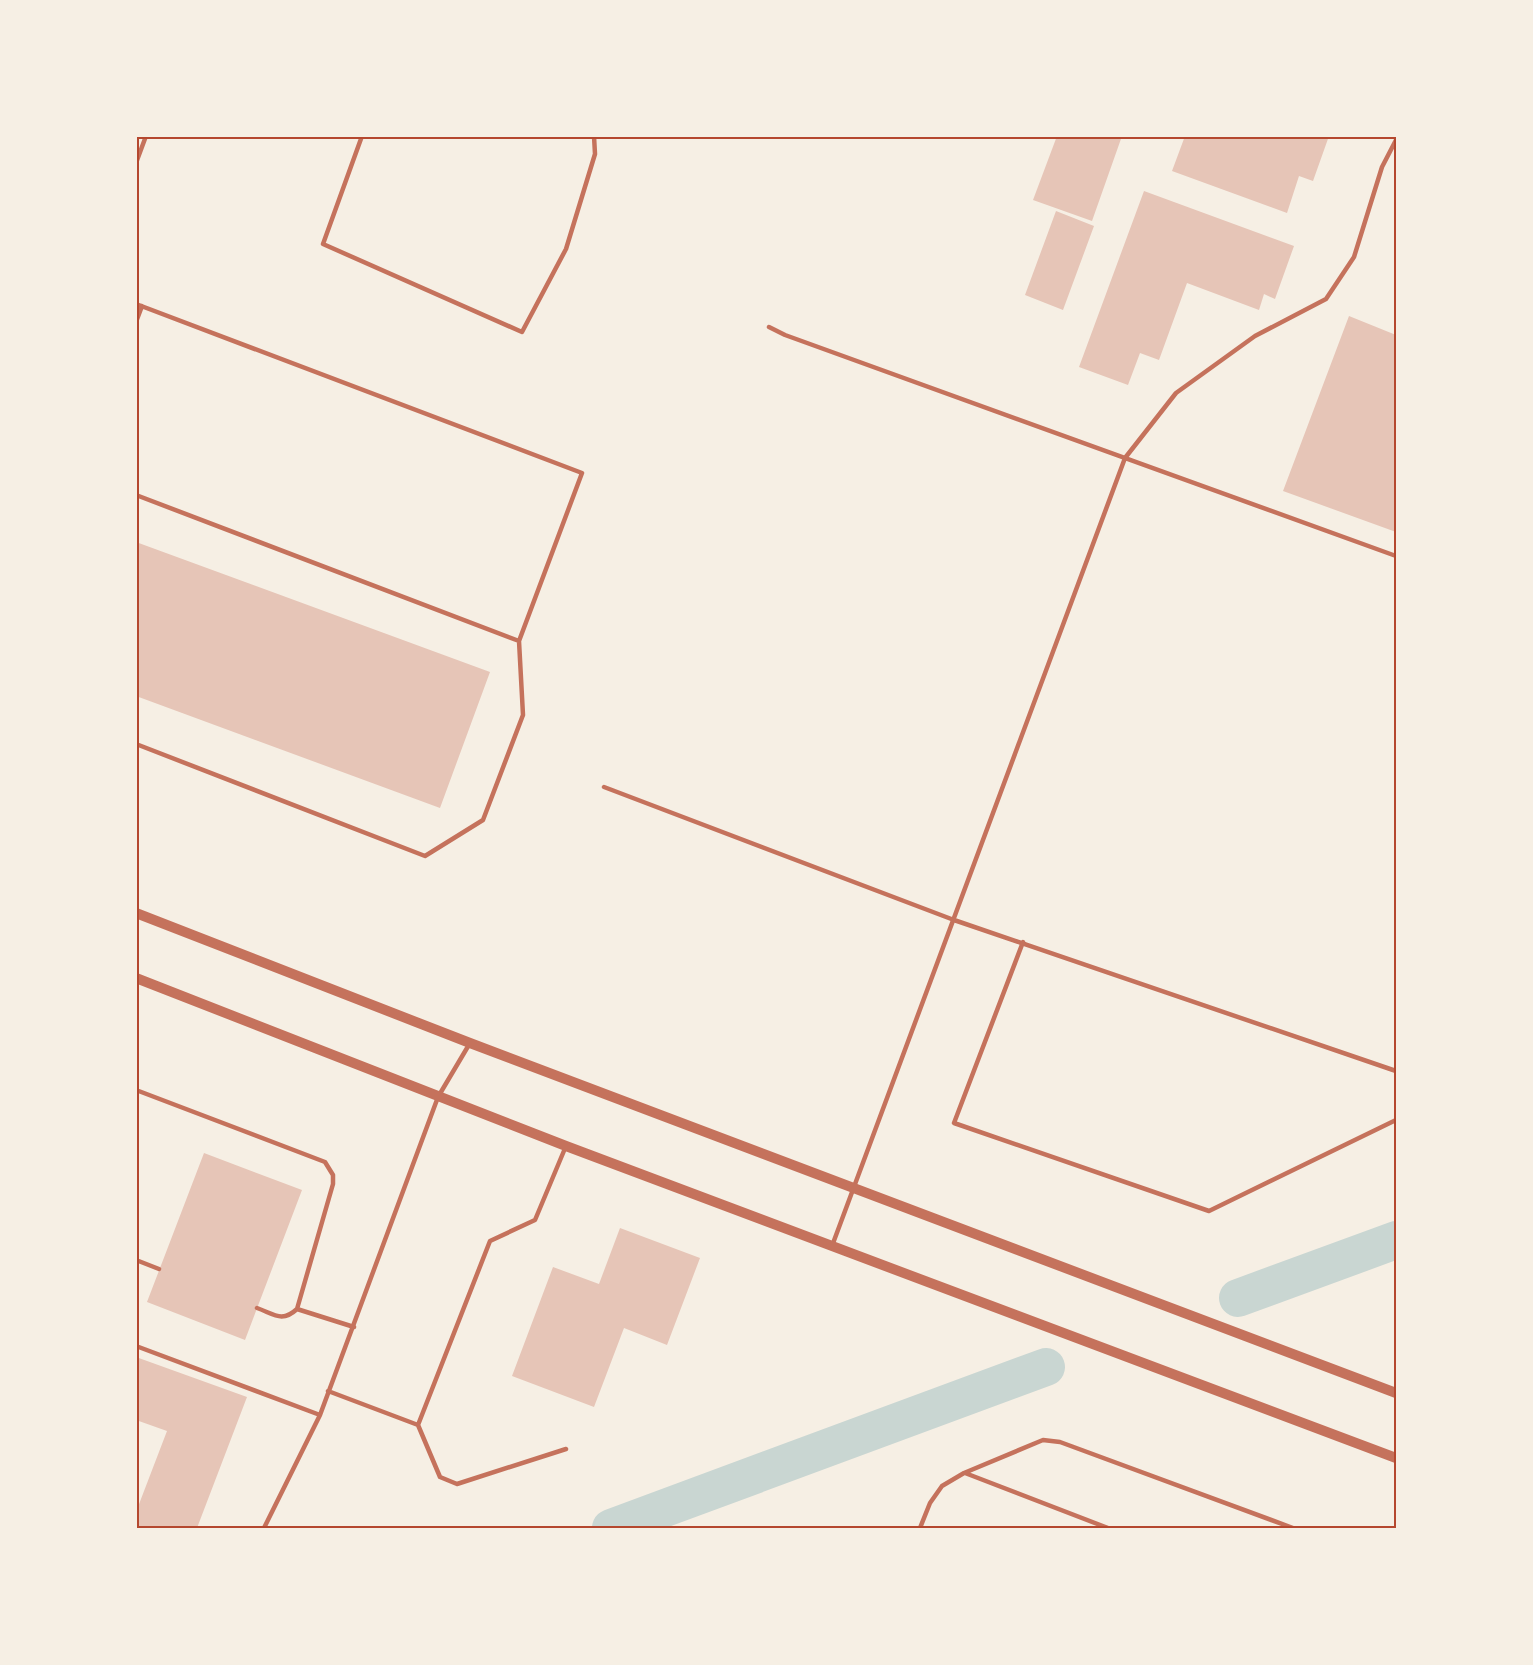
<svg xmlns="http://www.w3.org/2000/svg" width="1533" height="1665" viewBox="0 0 1533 1665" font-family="Poppins,sans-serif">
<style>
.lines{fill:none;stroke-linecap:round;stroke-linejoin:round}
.canal{stroke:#c9d6d2;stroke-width:38}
.building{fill:#e6c5b7}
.service{stroke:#c5725c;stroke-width:4.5}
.tertiary{stroke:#c5725c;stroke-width:10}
.neatline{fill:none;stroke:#b5482f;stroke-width:2}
</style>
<rect width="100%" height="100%" fill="#f6efe4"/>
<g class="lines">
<path class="canal" d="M 1238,1298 L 1396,1240
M 611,1528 L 1046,1367"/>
</g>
<path class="building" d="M 1057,136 L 1122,136 L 1092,221 L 1033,200 Z
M 1185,136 L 1329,136 L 1313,181 L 1299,176 L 1287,213 L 1172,171 Z
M 1144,191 L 1294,246 L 1275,299 L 1264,294 L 1259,310 L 1187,283 L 1159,360 L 1140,353 L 1128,385 L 1079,367 Z
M 1056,211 L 1094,226 L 1063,310 L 1025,295 Z
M 1349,316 L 1396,335 L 1396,532 L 1283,491 Z
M 136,542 L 490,672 L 440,808 L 136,696 Z
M 204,1153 L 302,1190 L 245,1340 L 147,1302 Z
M 620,1228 L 700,1258 L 667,1345 L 624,1328 L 594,1407 L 512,1376 L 553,1267 L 599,1284 Z
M 136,1357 L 247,1397 L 197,1528 L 136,1528 L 136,1512 L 167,1431 L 136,1420 Z"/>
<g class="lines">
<path class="service" d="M 362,136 L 323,244 L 522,332 L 566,249 L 595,154 L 594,136
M 136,163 L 146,136
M 136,304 L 582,473 L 519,641 L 136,495
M 136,322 L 142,306
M 769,327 L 785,335 L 1396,556
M 136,744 L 425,856 L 483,820 L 523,715 L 519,641
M 604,787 L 954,920 L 1396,1071
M 1023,942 L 954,1123 L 1209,1211 L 1396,1120
M 136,1090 L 325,1162 L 333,1175 L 333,1184 L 297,1309 C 282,1323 274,1314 257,1308
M 832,1246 L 1125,458 L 1176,393 L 1255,336 L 1326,299 L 1354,257 L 1382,167 L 1396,140
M 136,1260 L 159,1269
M 297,1309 L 354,1327
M 136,1346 L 320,1415
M 328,1391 L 418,1425 L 440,1477 L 457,1484 L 566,1449
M 418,1425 L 490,1241 L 535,1220 L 566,1146
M 965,1473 L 1108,1528
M 264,1528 L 320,1415 L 438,1097 L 470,1043
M 920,1528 L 930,1503 L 942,1486 L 964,1473 L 1043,1440 L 1060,1442 L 1293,1528"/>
<path class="tertiary" d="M 136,913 L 470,1043 L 1396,1393
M 136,978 L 566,1146 L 1396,1458"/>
</g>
<rect width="1533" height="1665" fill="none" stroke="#f6efe4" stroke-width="276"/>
<rect x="138" y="138" width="1257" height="1389" class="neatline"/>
</svg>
